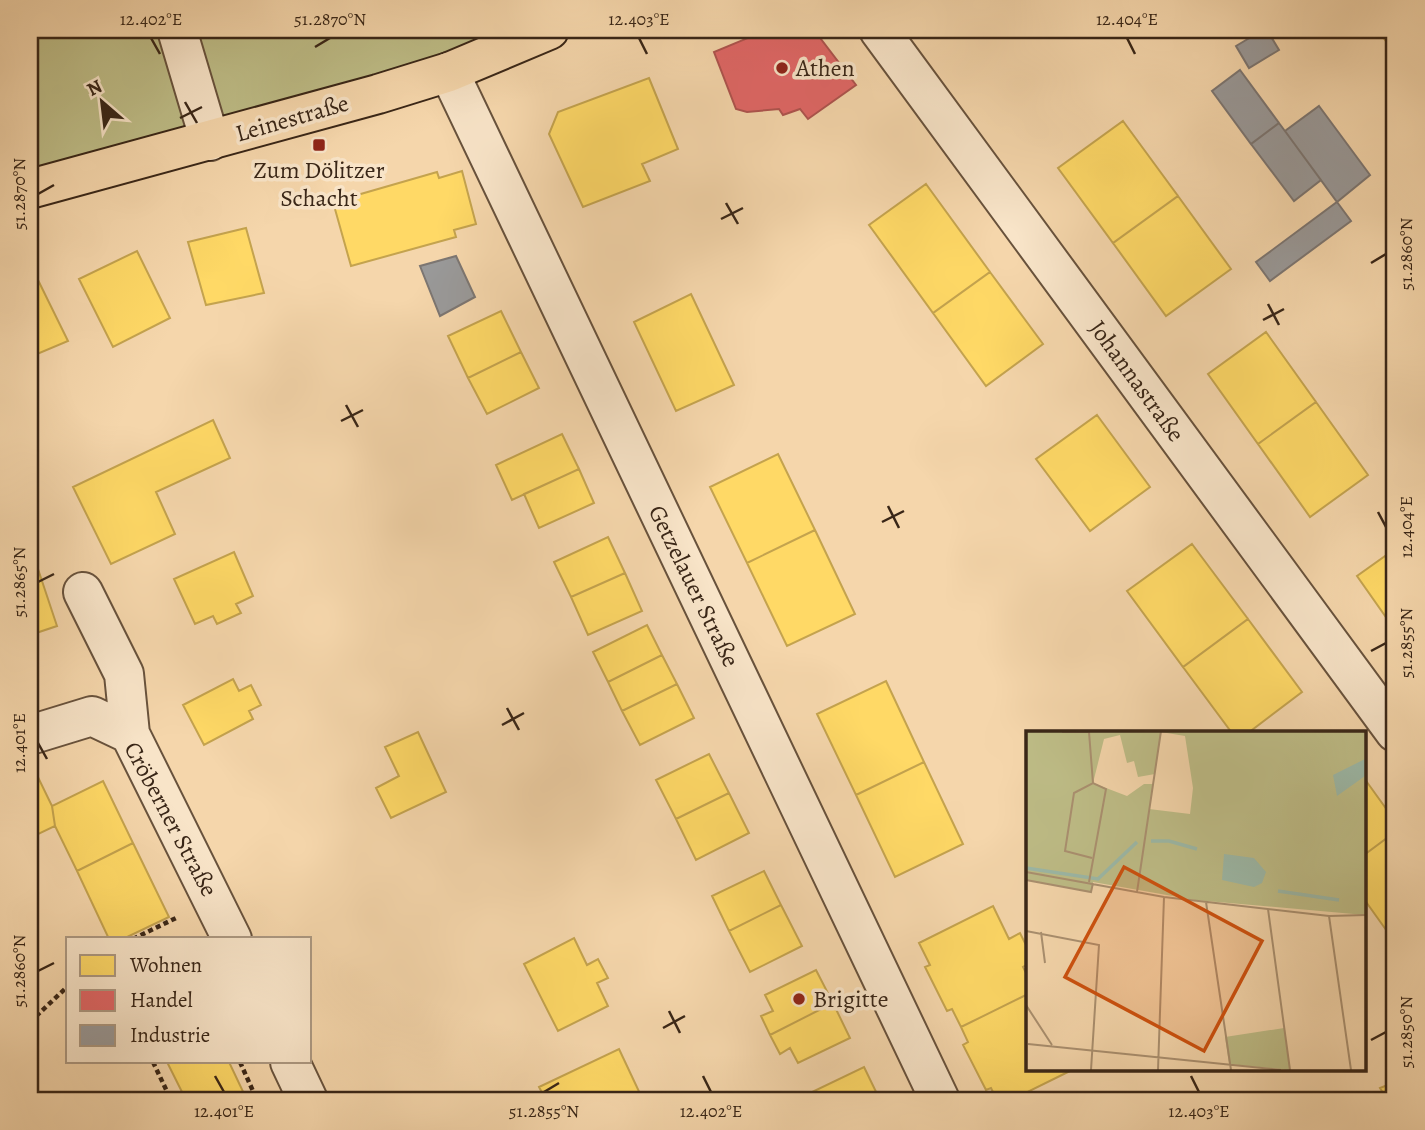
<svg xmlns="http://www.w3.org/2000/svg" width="1425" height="1130" viewBox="0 0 1425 1130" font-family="Alegreya,serif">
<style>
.green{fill:#bebd87;stroke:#7c724f;stroke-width:2}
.homes{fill:#ffd966;stroke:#c4a34e;stroke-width:2}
.shops{fill:#e06666;stroke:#ae534e;stroke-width:2}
.industry{fill:#999;stroke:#7c7672;stroke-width:2}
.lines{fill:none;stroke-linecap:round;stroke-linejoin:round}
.minor-casing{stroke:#68523c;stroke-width:42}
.major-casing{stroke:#392617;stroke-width:42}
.path{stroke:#392617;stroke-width:4.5;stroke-dasharray:5 3.5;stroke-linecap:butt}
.minor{stroke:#f8e4c8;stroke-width:38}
.major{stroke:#f5d6ab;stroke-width:38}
.ticks{fill:none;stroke:#392617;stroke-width:2.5}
.poi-dot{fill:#8f2418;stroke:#f8e4c8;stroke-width:2.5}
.labels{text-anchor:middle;stroke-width:7;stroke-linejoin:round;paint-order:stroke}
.poi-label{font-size:24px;fill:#392617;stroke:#f8e4c8;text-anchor:start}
.street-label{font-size:24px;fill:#392617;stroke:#f8e4c8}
.inset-river{fill:none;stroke:#9cb9a8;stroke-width:3.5}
.inset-road{fill:none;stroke:#aa9070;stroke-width:2}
.view{fill:#ce510e;fill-opacity:0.15;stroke:#ce510e;stroke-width:3.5}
.inset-edge{fill:none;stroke:#392617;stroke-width:3.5}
.neatline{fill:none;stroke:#392617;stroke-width:2.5}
.ticks-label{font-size:18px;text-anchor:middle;fill:#392617}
</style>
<rect width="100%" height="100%" fill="#f5d6ab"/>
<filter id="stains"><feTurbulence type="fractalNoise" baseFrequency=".00286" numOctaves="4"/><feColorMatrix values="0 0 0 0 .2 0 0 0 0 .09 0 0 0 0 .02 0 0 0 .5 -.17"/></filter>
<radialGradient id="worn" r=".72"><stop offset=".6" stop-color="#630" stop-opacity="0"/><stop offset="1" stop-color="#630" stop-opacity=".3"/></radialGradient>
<path class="green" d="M 30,30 L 549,30 L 30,189 Z"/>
<path class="homes" d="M 1378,30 L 1395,30 L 1395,54 Z
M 649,78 L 678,149 L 642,164 L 650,181 L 583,207 L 549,134 L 558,112 Z
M 1123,121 L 1178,196 L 1113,243 L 1058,168 Z
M 462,171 L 476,224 L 454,230 L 456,237 L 351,266 L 333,202 L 437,172 L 439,178 Z
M 926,184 L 990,272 L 933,313 L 869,225 Z
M 1178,196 L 1231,269 L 1166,316 L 1113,243 Z
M 246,228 L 264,293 L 206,305 L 188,242 Z
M 137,251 L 170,318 L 113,347 L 79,279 Z
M 990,272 L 1043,344 L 986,386 L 933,313 Z
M 37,278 L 68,341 L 30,357 L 30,281 Z
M 691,294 L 734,385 L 676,411 L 634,322 Z
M 501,311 L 521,352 L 468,378 L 448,336 Z
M 1266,332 L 1316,402 L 1258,444 L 1208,374 Z
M 521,352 L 539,388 L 487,414 L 468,378 Z
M 1316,402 L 1368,475 L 1310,517 L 1258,444 Z
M 1097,415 L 1150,487 L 1090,531 L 1036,459 Z
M 213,420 L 230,458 L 156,492 L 175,534 L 111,564 L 73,487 Z
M 562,434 L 579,469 L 512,500 L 496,465 Z
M 778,454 L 815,530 L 747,563 L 710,487 Z
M 579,469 L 594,503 L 539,528 L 524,494 Z
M 815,530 L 855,614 L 787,646 L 747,563 Z
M 608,537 L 625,573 L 571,597 L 554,562 Z
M 1192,544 L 1248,619 L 1183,667 L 1127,591 Z
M 1395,549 L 1395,630 L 1357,576 Z
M 234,552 L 253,596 L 236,604 L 241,613 L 217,624 L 213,616 L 195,624 L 174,579 Z
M 36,563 L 57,626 L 30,635 L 30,566 Z
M 625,573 L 642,611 L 588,635 L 571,597 Z
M 1248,619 L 1302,692 L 1248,733 L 1232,733 L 1183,667 Z
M 647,625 L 662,655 L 608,682 L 593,652 Z
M 662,655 L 677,684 L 622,711 L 608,682 Z
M 233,679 L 239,691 L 251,685 L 261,705 L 249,711 L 253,719 L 204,745 L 183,705 Z
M 886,681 L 924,762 L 856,795 L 817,714 Z
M 677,684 L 694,718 L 640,745 L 622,711 Z
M 418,732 L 446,792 L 391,818 L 376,788 L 399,776 L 385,747 Z
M 709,754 L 729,793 L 676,819 L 656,780 Z
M 924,762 L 963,844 L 895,877 L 856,795 Z
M 34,769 L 52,806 L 55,826 L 30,838 L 30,771 Z
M 1364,778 L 1395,821 L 1395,832 L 1364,855 Z
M 103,781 L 133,843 L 77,871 L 55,826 L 52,806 Z
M 729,793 L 749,833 L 696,860 L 676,819 Z
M 1395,832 L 1395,940 L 1394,941 L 1364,899 L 1364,855 Z
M 133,843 L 169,917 L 123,939 L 109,939 L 77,871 Z
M 764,871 L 781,905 L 729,931 L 712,896 Z
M 781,905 L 802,946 L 750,972 L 729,931 Z
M 993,906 L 1009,939 L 1020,933 L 1028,949 L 1028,964 L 1023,967 L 1028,977 L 1028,994 L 961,1027 L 952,1009 L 947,1011 L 925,967 L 930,965 L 919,943 Z
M 574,938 L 587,965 L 598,959 L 608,978 L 597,983 L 608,1006 L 558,1031 L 524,964 Z
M 816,970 L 833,1003 L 770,1035 L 761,1016 L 773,1011 L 765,995 Z
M 1028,994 L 1028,1069 L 1074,1069 L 1011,1100 L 997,1100 L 991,1088 L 986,1090 L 963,1045 L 968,1042 L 961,1027 Z
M 833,1003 L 850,1038 L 798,1063 L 790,1048 L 780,1054 L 770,1035 Z
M 619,1049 L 643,1100 L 546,1100 L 539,1087 Z
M 167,1062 L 229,1062 L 247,1100 L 186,1100 Z
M 864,1067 L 880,1100 L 813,1100 L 810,1093 Z
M 1395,1082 L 1395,1100 L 1365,1100 L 1383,1093 L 1380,1088 Z"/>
<path class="shops" d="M 767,30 L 814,30 L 856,85 L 808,119 L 800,109 L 783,115 L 779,109 L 747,112 L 736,109 L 714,52 Z"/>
<path class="industry" d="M 1263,30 L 1267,30 L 1279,50 L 1249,68 L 1236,46 Z
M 1240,70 L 1279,123 L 1251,144 L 1212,91 Z
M 1319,106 L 1370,175 L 1337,202 L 1285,131 Z
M 1279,123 L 1321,180 L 1294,201 L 1251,144 Z
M 1337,202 L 1351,221 L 1270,281 L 1256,262 Z
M 456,256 L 475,297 L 440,316 L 420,266 Z"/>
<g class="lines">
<defs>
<path id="minor" d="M 177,30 L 210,141
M 879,30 L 1395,732
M 449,72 L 940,1100
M 83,592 L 124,674 L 130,734
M 30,735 L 92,716 L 130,734 L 232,939
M 290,1062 L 308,1100"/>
<path id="major" d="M 30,189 L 378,94 L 449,72 L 549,30"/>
</defs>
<use href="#minor" class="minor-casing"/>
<use href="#major" class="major-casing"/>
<path class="path" d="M 133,939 L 176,918
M 30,1022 L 68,986
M 153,1062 L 171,1100
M 240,1062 L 257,1100"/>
<use href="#minor" class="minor"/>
<use href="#major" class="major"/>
</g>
<path class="ticks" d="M 151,38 L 160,54M 639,38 L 647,54M 1127,38 L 1135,54M 315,47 L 330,38M 185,102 L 197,123M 180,118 L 202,107M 38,194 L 54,185M 726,203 L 738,224M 721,219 L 743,208M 1371,263 L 1386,254M 1268,304 L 1279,325M 1263,320 L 1284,309M 346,405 L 358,427M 341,421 L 363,410M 888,506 L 899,528M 1378,512 L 1386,527M 882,522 L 904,511M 38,582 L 54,574M 1371,651 L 1386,643M 507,708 L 519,730M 502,725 L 524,713M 38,743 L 47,759M 38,971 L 54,963M 669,1011 L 680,1033M 663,1028 L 685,1016M 1371,1040 L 1386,1032M 215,1076 L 224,1092M 703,1076 L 711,1092M 1191,1076 L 1199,1092M 544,1092 L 559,1083"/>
<g class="poi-dot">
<circle cx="782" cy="68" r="7"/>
<rect x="312" y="138" width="14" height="14" rx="3.5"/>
<circle cx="799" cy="999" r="7"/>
</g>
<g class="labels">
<g class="poi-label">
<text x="796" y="76">Athen</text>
<text x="319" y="178" text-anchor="middle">Zum Dölitzer<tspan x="319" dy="28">Schacht</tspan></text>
<text x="813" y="1007">Brigitte</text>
</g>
<g class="street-label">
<text transform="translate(292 118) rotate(-16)" y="8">Leinestraße</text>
<text transform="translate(1137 381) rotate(54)" y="8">Johannastraße</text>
<text transform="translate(694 586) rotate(64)" y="8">Getzelauer Straße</text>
<text transform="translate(171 819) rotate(62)" y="8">Cröberner Straße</text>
</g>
</g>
<g transform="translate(1026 731)">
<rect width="340" height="340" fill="#f5d6ab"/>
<path d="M 0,0 L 339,0 L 339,184 L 169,169 L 67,151 L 65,161 L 0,149 ZM 135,1 L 159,5 L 167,57 L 164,83 L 123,78 L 127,53 L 118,53 L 101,65 L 67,52 L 78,8 L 94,4 L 101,32 L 108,30 L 112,46 L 129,43 ZM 258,297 L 264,339 L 203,333 L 199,306 Z" fill="#bebd87" fill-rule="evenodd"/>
<path d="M 339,28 L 339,45 L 311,65 L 307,44 ZM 198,123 L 228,127 L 240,141 L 236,152 L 228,156 L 196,149 Z" fill="#9cb9a8"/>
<path class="inset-river" d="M 125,110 L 143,110 L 171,118M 0,137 L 72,148 L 111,111M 252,160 L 313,169"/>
<path class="inset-road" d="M 36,1 L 63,1 L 67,52M 0,141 L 138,166 L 303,185 L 340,184M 0,149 L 65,161 L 67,152M 63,151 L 80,58 L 67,52 L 48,62 L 39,120 L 66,127M 111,161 L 135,0M 180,171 L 205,339M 242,178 L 264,339M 303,185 L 325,339M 0,200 L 73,214 L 65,339M 15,201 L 19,232M 0,274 L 26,314M 2,313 L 255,339M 132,339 L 138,166"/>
<path class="view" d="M 98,136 L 236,210 L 178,320 L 39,246 Z"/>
<rect width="340" height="340" class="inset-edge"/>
</g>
<rect width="1425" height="1130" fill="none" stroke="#f5d6ab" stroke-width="77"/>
<rect x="66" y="937" width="245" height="126" fill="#f8e4c8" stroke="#ac9881" stroke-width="2"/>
<rect x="80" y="955" width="35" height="21" fill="#ffd966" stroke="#ac9881" stroke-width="2"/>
<text x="130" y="972" font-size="21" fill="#392617">Wohnen</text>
<rect x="80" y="990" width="35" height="21" fill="#e06666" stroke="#ac9881" stroke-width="2"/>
<text x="130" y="1007" font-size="21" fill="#392617">Handel</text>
<rect x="80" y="1025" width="35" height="21" fill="#999999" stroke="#ac9881" stroke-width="2"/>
<text x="130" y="1042" font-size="21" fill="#392617">Industrie</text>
<g transform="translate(102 102) rotate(332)" stroke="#f8e4c8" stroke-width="5" paint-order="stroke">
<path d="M0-5L12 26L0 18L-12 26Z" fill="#392617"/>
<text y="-10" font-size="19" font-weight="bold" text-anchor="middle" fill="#392617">N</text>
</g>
<rect x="38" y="38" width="1348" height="1054" class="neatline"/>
<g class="ticks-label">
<text x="151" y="25">12.402°E</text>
<text x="330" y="25">51.2870°N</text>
<text x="639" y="25">12.403°E</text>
<text x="1127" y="25">12.404°E</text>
<text transform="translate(19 194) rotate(-90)" y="6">51.2870°N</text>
<text transform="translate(1406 254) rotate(-90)" y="6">51.2860°N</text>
<text transform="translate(1406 527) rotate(-90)" y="6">12.404°E</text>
<text transform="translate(19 582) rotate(-90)" y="6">51.2865°N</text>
<text transform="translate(1406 643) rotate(-90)" y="6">51.2855°N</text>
<text transform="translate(19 743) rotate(-90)" y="6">12.401°E</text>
<text transform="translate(19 971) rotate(-90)" y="6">51.2860°N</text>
<text transform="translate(1406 1032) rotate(-90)" y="6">51.2850°N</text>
<text x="224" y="1117">12.401°E</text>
<text x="544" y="1117">51.2855°N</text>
<text x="711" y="1117">12.402°E</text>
<text x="1199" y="1117">12.403°E</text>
</g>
<rect width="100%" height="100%" filter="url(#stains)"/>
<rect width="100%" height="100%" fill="url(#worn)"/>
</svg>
